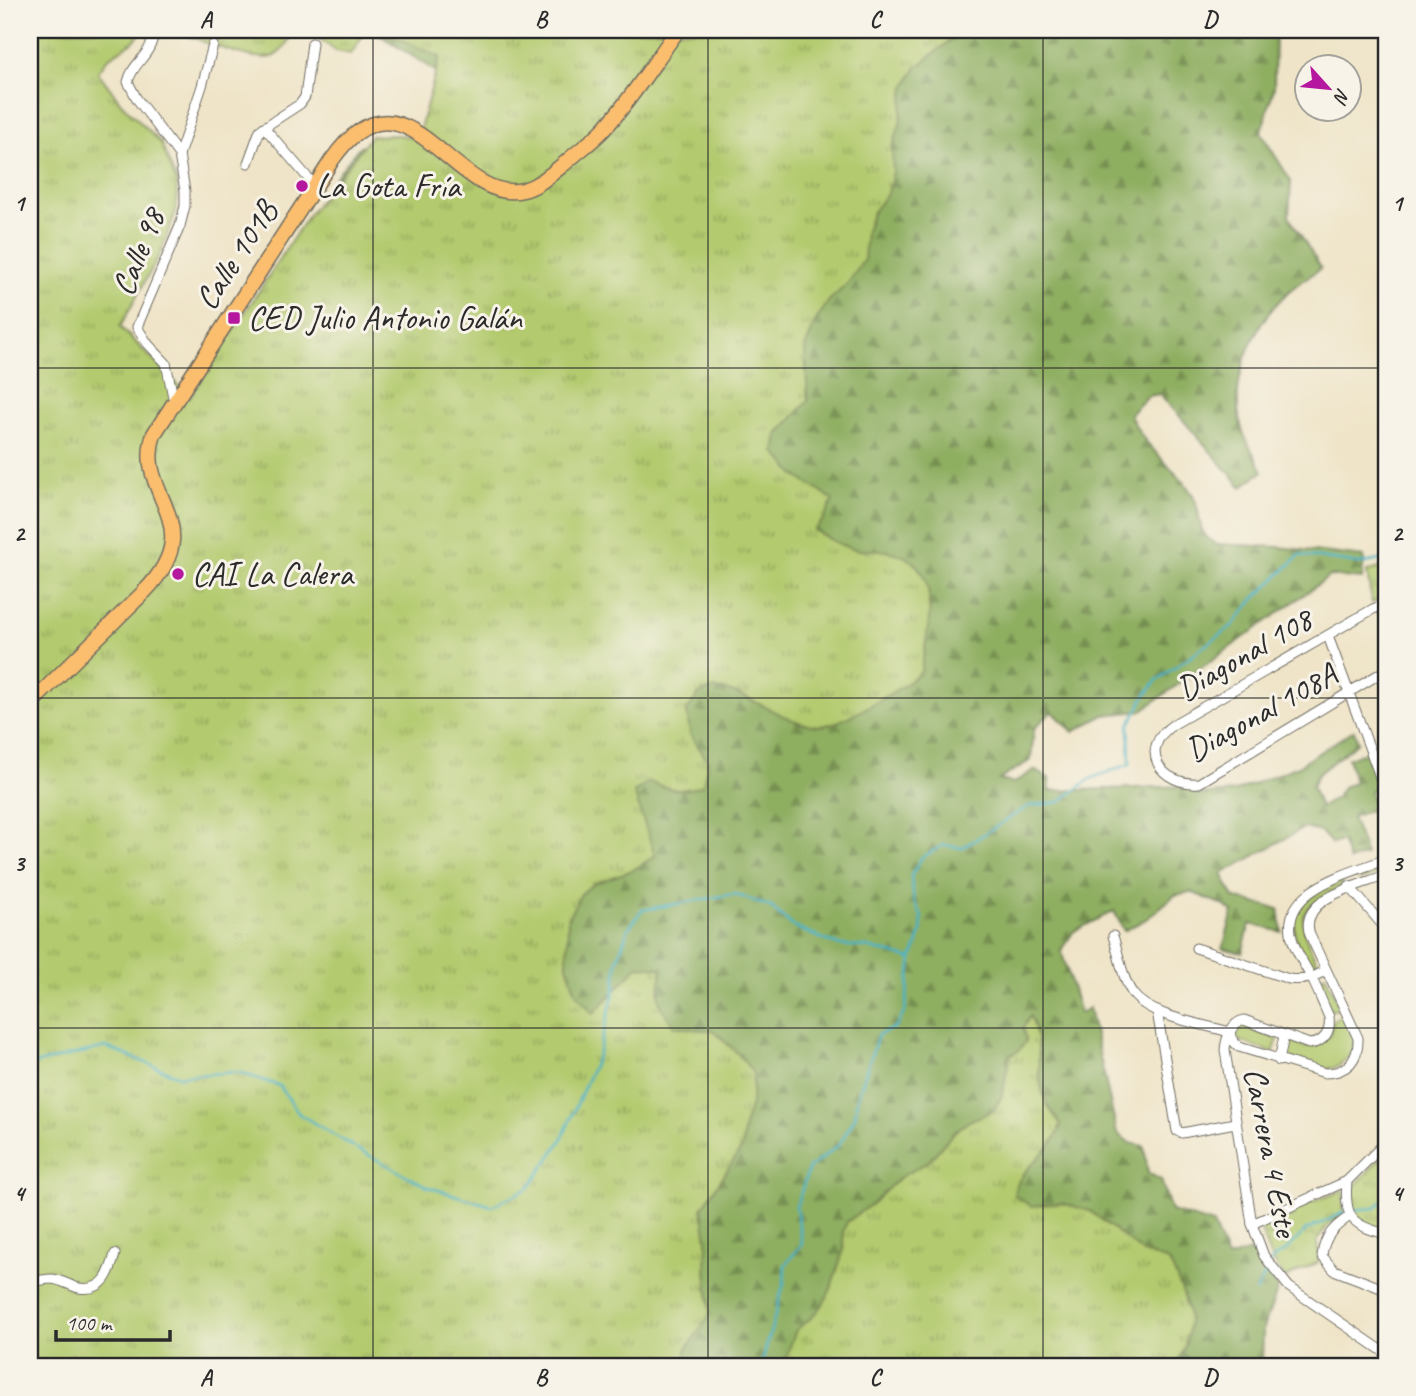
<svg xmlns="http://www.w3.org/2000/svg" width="1416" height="1396" font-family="Caveat,sans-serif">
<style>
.grass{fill:#b3ca6e;stroke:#6f7a4c;stroke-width:2}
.forest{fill:url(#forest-firs);stroke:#5c6c46;stroke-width:2}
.park{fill:url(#park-tufts);stroke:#6f7a4c;stroke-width:2}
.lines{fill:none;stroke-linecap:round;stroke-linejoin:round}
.stream{stroke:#46b2c4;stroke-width:2.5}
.street-casing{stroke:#706c62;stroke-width:11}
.primary-casing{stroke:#706c62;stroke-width:17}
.street{stroke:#fff;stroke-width:9}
.primary{stroke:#fbbe6e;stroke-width:14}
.grid{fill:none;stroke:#2b2b2b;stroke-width:2;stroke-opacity:0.55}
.poi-dot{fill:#b5179e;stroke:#f7f3e8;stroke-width:2.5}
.labels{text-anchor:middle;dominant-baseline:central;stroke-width:6;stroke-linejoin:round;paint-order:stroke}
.poi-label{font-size:33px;fill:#2b2b2b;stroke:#f7f3e8;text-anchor:start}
.street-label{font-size:33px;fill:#2b2b2b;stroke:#f7f3e8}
.neatline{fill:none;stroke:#2b2b2b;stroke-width:2.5}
.grid-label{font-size:23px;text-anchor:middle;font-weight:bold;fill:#2b2b2b}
</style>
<defs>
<pattern id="forest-firs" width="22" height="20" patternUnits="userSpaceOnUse" patternTransform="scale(1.75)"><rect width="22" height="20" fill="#8eae61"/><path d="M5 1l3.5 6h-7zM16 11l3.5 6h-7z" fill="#748e50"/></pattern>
<pattern id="park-tufts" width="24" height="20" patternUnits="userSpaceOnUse" patternTransform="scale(1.75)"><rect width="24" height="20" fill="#b3ca6e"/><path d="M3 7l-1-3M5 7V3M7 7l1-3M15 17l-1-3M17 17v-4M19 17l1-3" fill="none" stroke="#92a45b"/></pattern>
</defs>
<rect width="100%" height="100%" fill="#f7f3e8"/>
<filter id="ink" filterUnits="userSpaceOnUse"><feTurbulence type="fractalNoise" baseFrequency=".0143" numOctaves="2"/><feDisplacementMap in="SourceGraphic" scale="14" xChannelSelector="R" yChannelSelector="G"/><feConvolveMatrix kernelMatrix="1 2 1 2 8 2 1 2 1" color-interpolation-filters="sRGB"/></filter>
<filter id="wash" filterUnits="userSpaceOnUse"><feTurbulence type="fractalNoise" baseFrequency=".00686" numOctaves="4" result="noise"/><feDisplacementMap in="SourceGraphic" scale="28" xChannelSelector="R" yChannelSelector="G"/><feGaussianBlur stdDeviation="1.57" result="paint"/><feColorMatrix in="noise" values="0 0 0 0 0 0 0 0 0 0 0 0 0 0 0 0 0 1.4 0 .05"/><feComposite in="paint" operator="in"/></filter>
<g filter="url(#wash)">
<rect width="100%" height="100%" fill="#efe4c7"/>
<g class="grass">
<polygon points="1386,863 1386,870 1361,880 1353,877"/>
<path d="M 1341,882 L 1342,887 C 1296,907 1295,919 1317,962 L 1309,966 C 1304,956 1297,946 1295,935 C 1289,905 1317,891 1341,882 Z"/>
<polygon points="1325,975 1340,1007 1331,1011 1316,980"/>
<path d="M 1343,1014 C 1347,1022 1353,1032 1354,1040 C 1355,1056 1339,1069 1325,1069 L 1284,1057 L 1289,1041 L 1306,1047 L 1330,1036 L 1333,1020 Z"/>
<polygon points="1239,1027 1245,1027 1278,1039 1273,1053 1240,1041 1235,1036 1236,1031"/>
</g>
<path class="forest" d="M 372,30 L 1275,30 L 1274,88 L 1261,133 L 1291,181 L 1289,216 L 1321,268 C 1310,276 1296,284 1286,294 C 1250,328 1225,389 1245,437 C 1250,449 1257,460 1263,471 L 1242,487 L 1160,394 L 1148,396 L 1130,414 C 1142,446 1172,465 1191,492 C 1204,510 1192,531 1216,544 L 1279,547 L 1364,557 L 1362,579 L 1330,576 L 1141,711 L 1104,715 L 1073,732 L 1052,711 L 1034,729 L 1031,760 L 999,780 L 1014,783 L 1034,770 L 1049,778 L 1050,791 L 1188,786 L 1199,795 L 1234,792 L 1298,766 L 1354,730 L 1358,742 L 1319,773 L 1312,786 L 1320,808 L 1337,797 L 1344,786 L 1355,783 L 1348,758 L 1370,751 L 1379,783 L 1370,792 L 1376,808 L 1352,817 L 1366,855 L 1349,861 L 1342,841 L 1332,844 L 1321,832 L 1304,828 L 1222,874 L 1234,898 L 1279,909 L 1282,932 L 1250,924 L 1242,953 L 1223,948 L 1233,912 L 1223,905 L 1191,892 L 1175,895 L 1148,918 L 1124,931 L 1114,911 L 1074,931 L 1061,950 L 1080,1013 L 1089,1008 L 1117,1133 L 1130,1143 L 1144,1146 L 1148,1173 L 1161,1180 L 1171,1211 L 1213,1224 L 1227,1258 L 1251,1251 L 1278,1288 L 1263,1329 L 1262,1366 L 256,1366 L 313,218 L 334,179 L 359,147 L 386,135 L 404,138 L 425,135 L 452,82 Z"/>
<g class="park">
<path d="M 30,30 L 143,30 L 133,42 L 108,58 L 98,72 L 121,103 L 161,143 L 177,183 L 176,211 L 161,252 L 120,327 L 190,397 L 307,217 L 371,136 L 400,135 L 417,139 L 440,57 L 396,37 L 365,32 L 351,54 L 336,51 L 308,30 L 963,30 L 917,67 L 905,87 L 900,124 L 892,149 L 893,172 L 888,192 L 872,213 L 866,234 L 864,260 L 848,283 L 829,301 L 816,320 L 805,348 L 808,401 L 778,434 L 775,452 L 795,475 L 833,500 L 824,519 L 814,530 C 827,538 843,548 859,550 C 866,551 873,549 880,550 C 949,557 928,624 921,672 C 904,687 848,721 827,725 C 786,733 731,672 700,694 C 695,698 690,706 687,711 L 690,734 L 708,761 L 703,785 C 680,793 672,790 649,782 L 634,792 L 655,856 L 633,870 L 593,884 L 581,894 L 568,918 L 567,965 L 576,993 L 593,1014 L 638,966 L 663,968 C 657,998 655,1001 674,1026 L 699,1030 L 713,1030 L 739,1055 L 753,1073 L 752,1101 L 744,1126 L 742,1148 L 702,1208 L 707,1240 L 706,1269 L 710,1314 L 686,1350 L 687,1366 L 30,1366 Z"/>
<path d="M 173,30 L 293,30 C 288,41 285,50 274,56 C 255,65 194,37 173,30 Z"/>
<polygon points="1386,566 1386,598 1372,603 1367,572"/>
<path d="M 1030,1016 C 1044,1046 1034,1075 1046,1102 C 1049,1110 1057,1118 1061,1125 C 1052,1155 1019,1165 1014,1195 L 1031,1206 L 1062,1203 L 1090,1211 L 1144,1253 L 1169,1261 C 1188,1302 1199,1325 1176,1366 L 783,1366 L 796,1330 L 811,1318 L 822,1306 L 829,1293 L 844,1249 L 843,1232 L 847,1222 L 873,1203 L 899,1178 L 929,1161 L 953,1133 L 969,1121 L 993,1111 L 1002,1096 L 1010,1055 L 1018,1051 L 1026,1041 L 1023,1028 Z"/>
<polygon points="1386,1152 1386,1229 1369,1225 1355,1215 1351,1190"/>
<polygon points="1344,1190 1343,1217 1328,1225 1317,1240 1319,1262 1285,1278 1269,1254 1260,1227 1309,1203"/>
</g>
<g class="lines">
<g class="stream">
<polyline points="30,1068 38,1063 106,1047 179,1076 238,1072 280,1086 299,1114 359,1150 428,1187 492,1206 529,1188 561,1141 598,1055 615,988 617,961 628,929 642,910 734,894 771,907 794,927 838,945 867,947 912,959"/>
<polyline points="1351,1210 1375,1208 1386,1198"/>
<polyline points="1256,1292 1273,1259 1288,1249 1305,1231 1345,1212"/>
<polyline points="761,1366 784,1283 785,1265 802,1244 796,1207 809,1168 839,1145 855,1117 857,1099 878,1035 896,1027 905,1011 912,959 921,933 922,917 914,902 911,876 922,857 944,845 962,848 1029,806 1059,802 1092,778 1130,764 1129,726 1143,699 1156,681 1232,626 1255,598 1300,555 1359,564 1386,559"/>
</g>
</g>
</g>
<g filter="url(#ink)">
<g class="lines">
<defs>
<g id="street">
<path d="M 154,30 C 152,57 133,61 128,82 L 137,99 L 179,155 L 185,191 L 185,206 L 180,226 L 137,327 L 148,344 L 166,363 L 174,402"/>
<polyline points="264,127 315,186"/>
<polyline points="179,155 202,86 213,45"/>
<polyline points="248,163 260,130 300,104 305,97 312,43"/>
<path d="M 1386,604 L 1373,609 L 1174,724 C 1136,749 1161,786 1199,783 L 1386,670"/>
<polyline points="1381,605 1386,621"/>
<polyline points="1328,636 1386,793"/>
<polyline points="1349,886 1386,929"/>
<path d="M 1113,936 C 1119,954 1122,979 1133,994 C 1150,1017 1203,1024 1230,1032"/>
<path d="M 1196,948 L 1289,979 C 1305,981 1313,978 1326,970"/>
<polyline points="1157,1011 1177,1131 1182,1133 1235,1123"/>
<path d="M 1230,1032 L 1232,1040 L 1239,1047 L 1325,1073 C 1347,1073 1359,1060 1358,1038 L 1310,935 C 1297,897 1360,886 1386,875"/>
<polyline points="1279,1061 1284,1036"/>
<path d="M 1347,1181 C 1344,1218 1351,1225 1386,1234"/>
<path d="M 1350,1216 C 1334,1227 1324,1236 1322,1256 L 1334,1270 L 1386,1290"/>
<polyline points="1252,1224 1347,1181 1386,1142"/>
<path d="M 30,1283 C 37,1281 45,1279 52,1279 C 62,1280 70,1286 79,1288 C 104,1292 110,1273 115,1254"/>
<path d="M 1384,1352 L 1289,1287 L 1264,1256 L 1252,1224 L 1225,1050 C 1226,1038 1231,1023 1244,1020 L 1309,1044 C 1324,1043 1331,1032 1329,1017 C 1323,1004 1318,990 1311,977 C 1305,965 1295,951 1292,938 C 1279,888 1352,873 1386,859"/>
</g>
<path id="primary" d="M 30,704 L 144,592 C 212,522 133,496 154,434 L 332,160 C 406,54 454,207 523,190 C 539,186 551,174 564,164 C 577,152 592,142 604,129 C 632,99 654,62 678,30"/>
</defs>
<use href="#street" class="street-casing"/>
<use href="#primary" class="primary-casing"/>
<use href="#street" class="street"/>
<use href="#primary" class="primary"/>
</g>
</g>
<path class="grid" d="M 373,30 L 373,1366M 708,30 L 708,1366M 1043,30 L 1043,1366M 30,368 L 1386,368M 30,698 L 1386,698M 30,1028 L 1386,1028"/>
<g class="poi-dot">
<circle cx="302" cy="186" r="7"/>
<rect x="227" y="311" width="14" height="14" rx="3.5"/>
<circle cx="178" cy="574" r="7"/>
</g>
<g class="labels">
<g class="poi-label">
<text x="316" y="186">La Gota Fría</text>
<text x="248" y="318">CED Julio Antonio Galán</text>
<text x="192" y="574">CAI La Calera</text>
</g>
<g class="street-label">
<text transform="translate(138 252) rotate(-68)">Calle 98</text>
<text transform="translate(236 255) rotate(-57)">Calle 101B</text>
<text transform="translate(1244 654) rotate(-30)">Diagonal 108</text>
<text transform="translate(1261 712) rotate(-29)">Diagonal 108A</text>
<text transform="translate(1271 1152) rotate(79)">Carrera 4 Este</text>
</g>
</g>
<rect width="1416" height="1396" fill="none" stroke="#f7f3e8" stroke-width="77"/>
<g transform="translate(1328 88) rotate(117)"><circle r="33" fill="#f7f3e8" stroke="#a5a39c" stroke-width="2"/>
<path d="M0-5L12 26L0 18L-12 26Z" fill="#b5179e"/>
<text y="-10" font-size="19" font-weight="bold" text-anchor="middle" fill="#2b2b2b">N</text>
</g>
<path d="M56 1330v10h114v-10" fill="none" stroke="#2b2b2b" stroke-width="3.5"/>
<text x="66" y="1330" font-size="21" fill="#2b2b2b" stroke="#f7f3e8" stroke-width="5" paint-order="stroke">100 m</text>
<rect x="38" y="38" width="1340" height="1320" class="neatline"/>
<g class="grid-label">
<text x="206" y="27">A</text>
<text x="541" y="27">B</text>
<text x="875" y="27">C</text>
<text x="1210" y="27">D</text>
<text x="19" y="211">1</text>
<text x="1397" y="211">1</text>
<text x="19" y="541">2</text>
<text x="1397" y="541">2</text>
<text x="19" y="871">3</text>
<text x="1397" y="871">3</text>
<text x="19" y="1201">4</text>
<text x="1397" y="1201">4</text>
<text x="206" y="1385">A</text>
<text x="541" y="1385">B</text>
<text x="875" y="1385">C</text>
<text x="1210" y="1385">D</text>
</g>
</svg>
